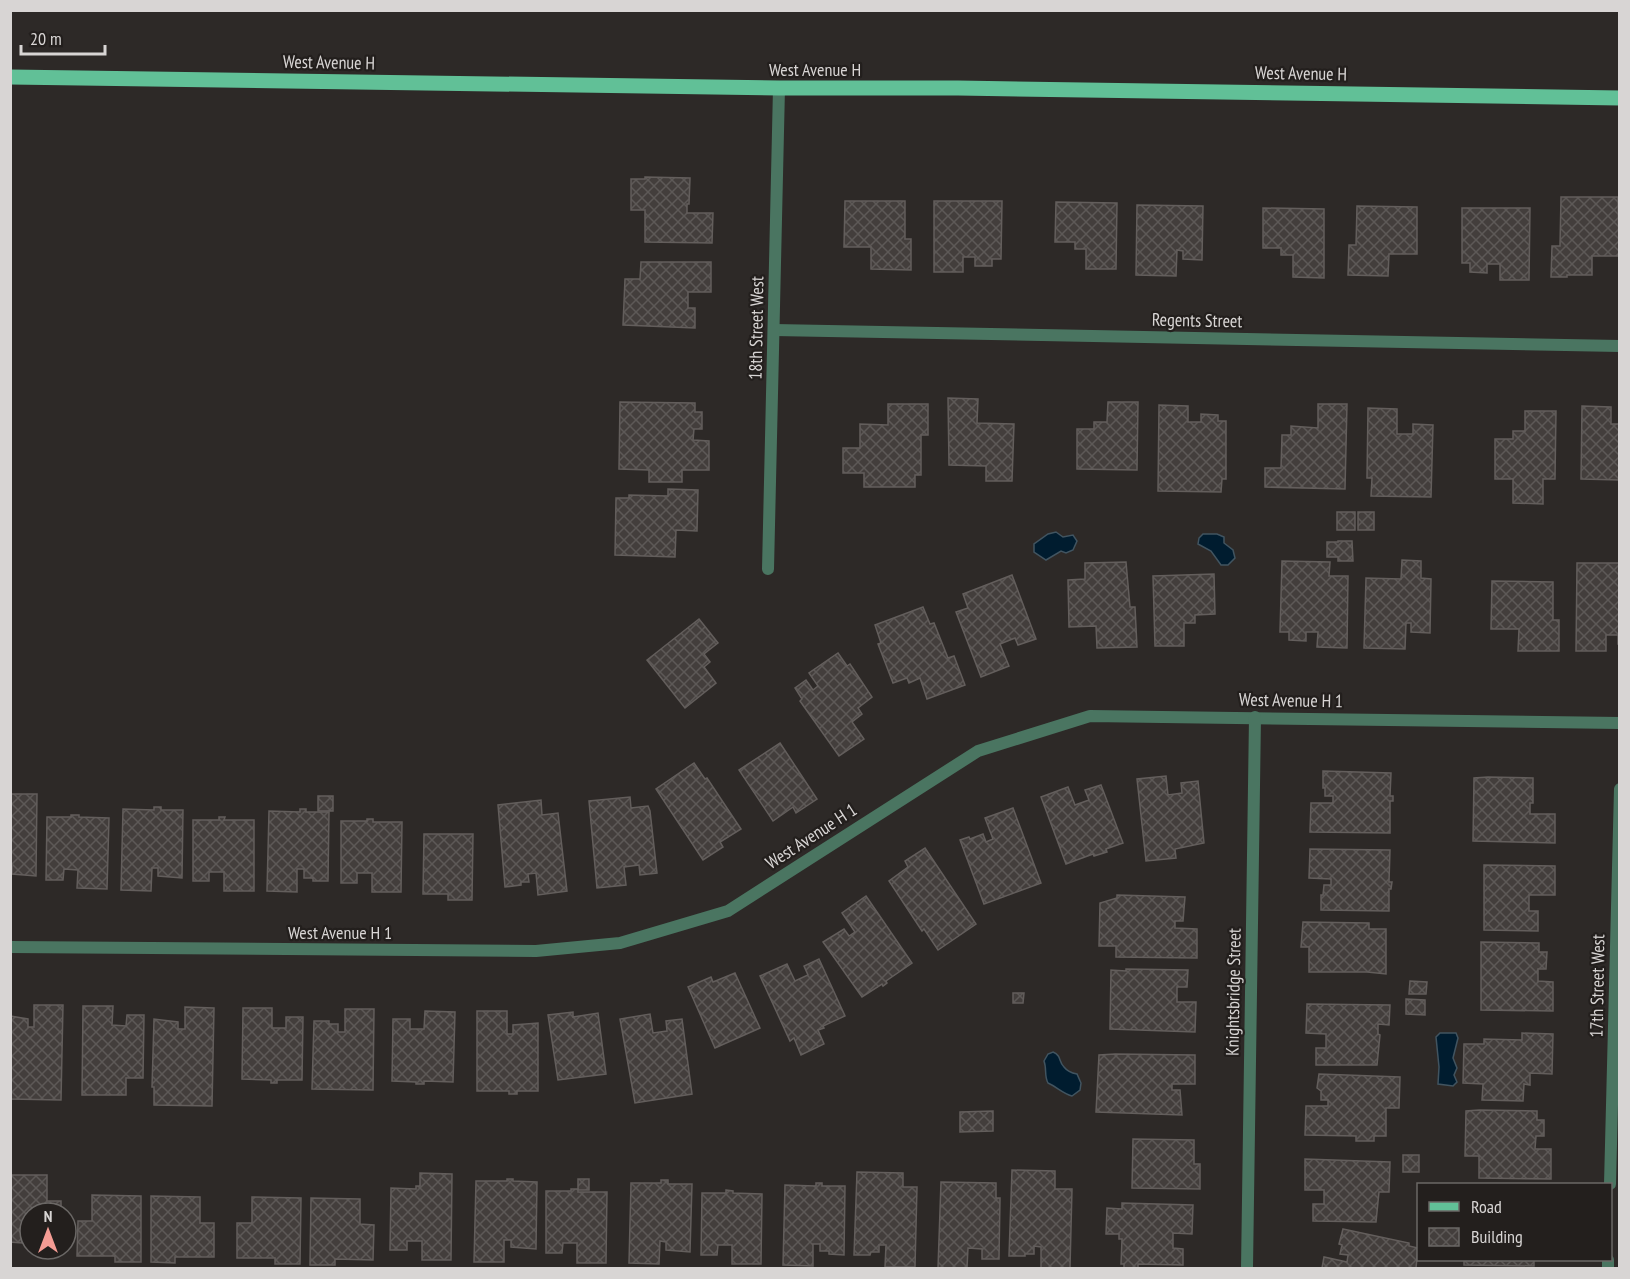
<svg xmlns="http://www.w3.org/2000/svg" width="1630" height="1279" font-family="'PT Sans Narrow',sans-serif">
<style>
.water{fill:#001c2f;stroke:#415460;stroke-width:1.5}
.building{fill:url(#building-cross-hatch);stroke:#635e5c;stroke-width:1.5}
.lines{fill:none;stroke-linecap:round;stroke-linejoin:round}
.minor{stroke:#4a7561;stroke-width:12}
.primary{stroke:#61c097;stroke-width:15}
.labels{text-anchor:middle;dominant-baseline:central;stroke-width:4.5;stroke-linejoin:round;paint-order:stroke}
.street-label{font-size:18px;fill:#d8d5d4;stroke:#231f1d}
</style>
<defs>
<pattern id="building-cross-hatch" width="8" height="8" patternUnits="userSpaceOnUse" patternTransform="scale(1.5)"><rect width="8" height="8" fill="#433e3c"/><path d="M0 0l8 8M0 8l8-8" fill="none" stroke="#5d5957"/></pattern>
</defs>
<rect width="100%" height="100%" fill="#2d2927"/>
<g class="water">
<polygon points="1056,532 1063,537 1073,535 1077,541 1073,550 1066,553 1061,551 1046,560 1034,552 1034,544 1048,534"/>
<polygon points="1203,534 1217,534 1224,537 1224,543 1233,550 1235,558 1228,565 1221,565 1211,551 1198,544 1199,538"/>
<polygon points="1440,1033 1456,1033 1458,1038 1453,1058 1457,1068 1454,1075 1457,1082 1453,1086 1438,1084 1439,1067 1436,1037"/>
<path d="M 1053,1052 C 1062,1056 1058,1061 1064,1067 C 1067,1071 1072,1073 1077,1074 L 1081,1083 L 1080,1090 L 1072,1096 C 1062,1093 1057,1087 1048,1083 C 1044,1076 1047,1069 1044,1061 L 1048,1054 Z"/>
</g>
<g class="building">
<polygon points="645,177 690,178 689,204 687,204 687,213 713,213 712,243 645,242 645,210 631,210 631,179 645,179"/>
<polygon points="1561,197 1618,197 1619,256 1592,256 1592,275 1567,275 1567,277 1551,277 1552,246 1560,246"/>
<polygon points="845,201 905,201 905,239 911,239 911,270 871,269 871,247 844,247"/>
<polygon points="934,201 1002,201 1001,259 992,259 992,266 975,266 975,257 963,257 963,272 934,272"/>
<polygon points="1056,202 1117,203 1116,269 1086,269 1086,249 1075,249 1075,242 1055,242"/>
<polygon points="1137,205 1203,206 1202,260 1183,259 1183,251 1177,250 1176,276 1136,275"/>
<polygon points="1357,206 1417,207 1417,254 1389,254 1388,276 1348,275 1349,245 1356,245"/>
<polygon points="1263,208 1324,209 1324,278 1293,277 1293,255 1281,255 1281,248 1263,248"/>
<polygon points="1462,208 1530,208 1529,280 1500,280 1500,264 1487,264 1487,273 1470,272 1470,263 1462,263"/>
<polygon points="641,262 711,262 711,292 688,292 688,308 695,308 695,328 623,325 625,279 640,279"/>
<polygon points="948,398 978,399 977,423 1014,424 1012,481 986,481 986,466 949,465"/>
<polygon points="620,402 695,403 695,412 702,412 702,429 694,429 693,440 709,441 709,470 682,470 682,482 649,482 649,470 619,469"/>
<polygon points="1108,402 1138,402 1137,470 1077,469 1077,429 1094,429 1094,422 1107,422"/>
<polygon points="888,404 928,404 928,435 921,435 921,475 915,475 915,487 864,487 864,473 843,473 843,448 860,448 860,424 888,425"/>
<polygon points="1318,404 1347,404 1345,489 1265,487 1265,468 1281,468 1282,435 1291,435 1291,426 1318,428"/>
<polygon points="1159,405 1188,406 1188,422 1201,422 1201,414 1218,415 1218,421 1226,421 1226,479 1222,479 1221,492 1158,491"/>
<polygon points="1582,406 1611,407 1611,424 1620,424 1620,480 1581,479"/>
<polygon points="1368,408 1397,409 1397,434 1413,434 1413,424 1433,425 1431,497 1371,496 1372,478 1367,478"/>
<polygon points="1525,411 1556,411 1555,479 1543,479 1543,504 1513,503 1513,479 1495,479 1495,439 1513,439 1513,431 1525,431"/>
<polygon points="668,489 698,490 697,531 676,530 675,557 615,555 616,498 629,498 629,495 668,496"/>
<rect x="1337" y="512" width="18" height="18"/>
<rect x="1358" y="512" width="16" height="18"/>
<polygon points="1338,541 1352,541 1353,561 1338,561 1338,557 1327,557 1327,542 1338,542"/>
<polygon points="1402,560 1421,561 1421,578 1431,579 1430,633 1411,632 1411,623 1406,623 1405,649 1364,648 1366,578 1401,579"/>
<polygon points="1282,561 1330,562 1329,576 1348,576 1347,648 1317,647 1318,632 1306,632 1306,641 1289,640 1289,632 1280,632"/>
<polygon points="1126,562 1130,607 1135,607 1137,647 1097,648 1096,626 1069,627 1068,580 1085,579 1085,563"/>
<polygon points="1577,563 1620,563 1620,644 1618,644 1618,635 1606,635 1606,651 1576,651"/>
<polygon points="1214,574 1215,614 1195,615 1195,623 1184,623 1184,646 1155,646 1153,576"/>
<polygon points="1012,575 1036,639 1018,645 1015,638 1000,644 1009,666 981,677 956,612 968,608 963,594"/>
<polygon points="1492,581 1553,582 1553,620 1559,620 1559,651 1518,651 1519,629 1491,629"/>
<polygon points="923,607 930,624 934,623 948,658 954,656 965,685 927,699 920,678 909,683 907,678 893,683 878,644 881,643 875,625"/>
<polygon points="699,619 718,643 704,654 710,662 704,667 716,683 685,708 647,660"/>
<polygon points="838,653 847,666 850,664 872,697 858,708 862,714 852,722 864,739 839,756 800,701 802,699 795,688 806,680 813,690 818,686 809,673"/>
<polygon points="780,743 817,799 796,813 793,807 773,821 739,770"/>
<polygon points="694,763 705,779 707,778 741,829 720,842 723,847 703,860 656,789"/>
<polygon points="1323,771 1391,773 1390,796 1393,796 1393,801 1390,801 1390,833 1310,832 1311,803 1333,803 1333,796 1325,796 1325,788 1323,788"/>
<polygon points="1166,776 1168,795 1182,793 1181,783 1198,781 1204,843 1175,849 1176,858 1146,861 1137,779"/>
<polygon points="1488,777 1533,778 1533,803 1530,803 1530,814 1555,814 1555,843 1473,841 1474,778"/>
<polygon points="1101,785 1123,843 1106,849 1107,852 1094,856 1093,854 1066,864 1041,797 1068,787 1075,805 1089,800 1085,790"/>
<polygon points="10,794 37,794 36,876 12,874 12,866 10,866"/>
<rect x="318" y="796" width="15" height="15"/>
<polygon points="630,797 631,808 648,806 650,811 657,873 640,875 639,865 624,867 626,885 597,888 589,801"/>
<polygon points="541,800 542,815 558,813 567,891 538,895 536,873 528,874 529,882 521,882 521,885 505,887 498,805"/>
<polygon points="154,807 161,807 161,810 183,810 182,878 158,876 158,868 152,868 151,891 121,890 123,809 154,810"/>
<polygon points="1013,808 1041,883 984,904 960,840 969,837 970,839 983,834 986,842 993,839 985,818"/>
<polygon points="300,809 306,809 306,812 329,812 328,881 313,881 313,878 304,878 304,869 297,869 297,892 267,891 269,811 300,812"/>
<polygon points="71,815 79,815 79,817 109,818 107,889 77,888 78,870 64,869 63,880 46,880 47,817 71,817"/>
<polygon points="219,817 225,817 224,820 254,820 254,891 224,891 224,872 209,872 209,881 193,881 193,820 219,820"/>
<polygon points="367,819 373,819 373,822 402,822 401,892 372,892 372,873 357,873 357,883 341,883 341,821 367,821"/>
<polygon points="424,834 473,834 472,900 448,900 448,894 423,894"/>
<polygon points="925,848 976,924 938,950 924,929 922,931 889,881 908,867 905,861"/>
<polygon points="1310,849 1390,850 1389,882 1392,882 1391,889 1389,889 1389,911 1321,910 1321,895 1323,895 1324,885 1331,885 1331,879 1309,878"/>
<polygon points="1484,865 1555,866 1555,895 1529,895 1529,911 1538,911 1538,931 1484,930"/>
<polygon points="1117,895 1185,897 1183,921 1175,921 1175,928 1197,929 1197,958 1116,957 1116,946 1099,946 1100,903 1117,898"/>
<polygon points="866,896 912,963 886,981 887,983 883,986 882,984 862,997 823,942 844,929 849,936 855,932 842,913"/>
<polygon points="1303,922 1369,923 1369,929 1386,929 1386,974 1367,972 1309,972 1309,947 1301,947"/>
<polygon points="1481,942 1539,943 1539,952 1547,952 1546,969 1538,969 1538,981 1553,982 1553,1011 1481,1010"/>
<polygon points="819,959 845,1016 823,1026 824,1028 818,1030 824,1044 801,1055 794,1038 790,1041 760,976 787,964 795,981 808,975 804,966"/>
<polygon points="1126,969 1188,970 1187,987 1177,987 1177,1002 1196,1002 1195,1032 1110,1029 1111,970 1126,971"/>
<polygon points="735,973 760,1028 715,1048 688,987 711,977 713,982"/>
<polygon points="1410,981 1427,982 1426,994 1409,994"/>
<polygon points="1013,993 1024,993 1023,1003 1013,1003"/>
<polygon points="1406,999 1425,1000 1425,1015 1406,1014"/>
<polygon points="1307,1004 1390,1005 1389,1025 1378,1024 1378,1034 1380,1035 1377,1065 1316,1065 1316,1048 1326,1048 1326,1034 1306,1033"/>
<polygon points="34,1005 63,1005 61,1100 10,1099 10,1016 28,1019 28,1027 34,1027"/>
<polygon points="83,1006 113,1006 112,1025 126,1026 127,1015 144,1015 143,1078 126,1078 126,1095 82,1095"/>
<polygon points="185,1007 214,1008 212,1106 154,1105 154,1087 152,1087 154,1019 178,1022 178,1029 185,1029"/>
<polygon points="243,1008 272,1008 272,1028 286,1028 286,1017 303,1017 302,1080 277,1080 277,1083 271,1083 271,1080 242,1079"/>
<polygon points="345,1009 374,1009 373,1090 312,1089 314,1021 329,1021 329,1024 338,1024 338,1032 345,1032"/>
<polygon points="425,1011 455,1012 453,1082 424,1081 424,1084 416,1084 416,1082 392,1081 393,1019 410,1019 410,1029 424,1029"/>
<polygon points="477,1011 507,1011 507,1034 513,1034 513,1025 538,1023 538,1091 517,1091 517,1094 509,1094 509,1091 477,1091"/>
<polygon points="573,1012 573,1017 598,1013 606,1074 558,1080 548,1015"/>
<polygon points="650,1014 653,1033 667,1031 666,1021 682,1019 692,1094 635,1103 620,1019"/>
<polygon points="1522,1033 1553,1034 1552,1074 1530,1073 1530,1085 1524,1084 1523,1101 1482,1100 1483,1084 1463,1083 1464,1044 1484,1044 1484,1039 1522,1040"/>
<polygon points="1115,1054 1195,1055 1195,1084 1172,1084 1172,1090 1180,1090 1182,1115 1096,1112 1099,1055"/>
<polygon points="1319,1074 1400,1077 1399,1108 1386,1108 1386,1136 1374,1136 1374,1141 1356,1141 1356,1136 1305,1135 1306,1106 1328,1106 1328,1100 1321,1100 1321,1091 1317,1088"/>
<polygon points="1479,1110 1537,1111 1537,1120 1544,1120 1544,1136 1536,1136 1535,1149 1551,1149 1551,1179 1479,1178 1479,1156 1465,1156 1466,1111"/>
<polygon points="993,1111 993,1131 960,1132 960,1112"/>
<polygon points="1133,1139 1194,1140 1194,1164 1200,1164 1200,1189 1132,1188"/>
<rect x="1403" y="1155" width="16" height="17"/>
<polygon points="1305,1159 1390,1162 1389,1192 1379,1192 1376,1222 1313,1221 1313,1204 1324,1204 1324,1190 1305,1190"/>
<polygon points="1012,1170 1055,1171 1055,1189 1072,1189 1070,1268 1041,1268 1041,1247 1034,1246 1034,1254 1025,1254 1025,1256 1009,1256"/>
<polygon points="857,1172 903,1173 903,1187 917,1187 915,1267 885,1267 886,1245 879,1245 879,1252 871,1252 870,1255 854,1255"/>
<polygon points="420,1173 452,1174 451,1260 422,1260 422,1241 407,1241 407,1250 390,1250 391,1188 416,1189 416,1186 420,1186"/>
<polygon points="10,1175 47,1175 47,1201 61,1201 61,1213 30,1213 30,1236 22,1236 22,1243 10,1242"/>
<polygon points="507,1179 513,1179 513,1181 537,1182 536,1249 511,1247 511,1240 504,1240 504,1262 474,1262 476,1181 507,1181"/>
<rect x="578" y="1179" width="11" height="11"/>
<polygon points="661,1180 668,1180 668,1184 692,1184 690,1252 666,1250 666,1242 660,1241 659,1264 629,1263 631,1183 661,1183"/>
<polygon points="941,1182 996,1183 996,1198 1000,1198 999,1259 982,1259 982,1249 968,1248 967,1268 938,1268"/>
<polygon points="816,1183 822,1183 822,1186 845,1186 844,1255 829,1254 829,1251 820,1251 820,1244 813,1244 813,1266 783,1265 785,1185 816,1186"/>
<polygon points="571,1189 578,1189 578,1192 607,1192 606,1263 577,1263 577,1243 563,1243 562,1253 546,1253 546,1191 571,1191"/>
<polygon points="726,1190 733,1191 733,1193 762,1194 761,1264 732,1264 732,1245 718,1245 717,1255 701,1255 702,1193 726,1193"/>
<polygon points="92,1195 141,1196 141,1262 115,1262 115,1256 77,1256 78,1221 92,1221"/>
<polygon points="151,1196 200,1197 200,1223 214,1223 214,1257 175,1257 175,1263 151,1262"/>
<polygon points="252,1197 301,1198 300,1264 275,1264 275,1258 237,1258 237,1223 252,1223"/>
<polygon points="311,1198 360,1199 360,1224 374,1225 373,1260 335,1259 335,1265 310,1265"/>
<polygon points="1122,1203 1193,1205 1192,1234 1173,1233 1173,1248 1183,1249 1183,1265 1138,1264 1138,1268 1124,1268 1124,1264 1121,1264 1122,1239 1119,1239 1119,1234 1106,1234 1107,1208 1122,1209"/>
<polygon points="1343,1229 1409,1243 1409,1246 1418,1248 1416,1268 1322,1268 1324,1257 1347,1262 1348,1255 1340,1254 1342,1245 1339,1244"/>
<polygon points="1464,1260 1534,1260 1534,1266 1464,1265"/>
</g>
<g class="lines">
<g class="minor">
<polyline points="774,330 1620,346"/>
<polyline points="768,569 779,88"/>
<polyline points="10,947 536,951 620,943 728,911 978,751 1090,716 1620,723"/>
<polyline points="1610,1184 1620,789"/>
<polyline points="1247,1268 1255,717"/>
<polyline points="1608,1268 1608,1260"/>
</g>
<polyline class="primary" points="10,77 779,88 958,88 1620,98"/>
</g>
<g class="labels">
<g class="street-label">
<text transform="translate(329 62) rotate(1)">West Avenue H</text>
<text x="815" y="69">West Avenue H</text>
<text transform="translate(1301 73) rotate(1)">West Avenue H</text>
<text transform="translate(1197 320) rotate(1)">Regents Street</text>
<text transform="translate(756 328) rotate(-89)">18th Street West</text>
<text transform="translate(1291 700) rotate(1)">West Avenue H 1</text>
<text transform="translate(811 836) rotate(-33)">West Avenue H 1</text>
<text x="340" y="932">West Avenue H 1</text>
<text transform="translate(1597 986) rotate(-89)">17th Street West</text>
<text transform="translate(1233 992) rotate(-89)">Knightsbridge Street</text>
</g>
</g>
<rect width="1630" height="1279" fill="none" stroke="#d8d5d4" stroke-width="24"/>
<rect x="1417" y="1183" width="195" height="78" fill="#231f1d" stroke="#6b6866" stroke-width="1.5"/>
<rect x="1429" y="1202" width="30" height="9" fill="#61c097" stroke="#6b6866" stroke-width="1.5"/>
<text x="1471" y="1213" font-size="18" fill="#d8d5d4">Road</text>
<rect x="1429" y="1228" width="30" height="18" fill="url(#building-cross-hatch)" stroke="#6b6866" stroke-width="1.5"/>
<text x="1471" y="1243" font-size="18" fill="#d8d5d4">Building</text>
<g transform="translate(48 1231)"><circle r="28" fill="#231f1d" stroke="#6b6866" stroke-width="1.5"/>
<path d="M0-4.5L10 22L0 15L-10 22Z" fill="#f59c94"/>
<text y="-9" font-size="16" font-weight="bold" text-anchor="middle" fill="#d8d5d4">N</text>
</g>
<path d="M21 45v9h84v-9" fill="none" stroke="#d8d5d4" stroke-width="3"/>
<text x="30" y="45" font-size="18" fill="#d8d5d4" stroke="#231f1d" stroke-width="4.5" paint-order="stroke">20 m</text>
</svg>
